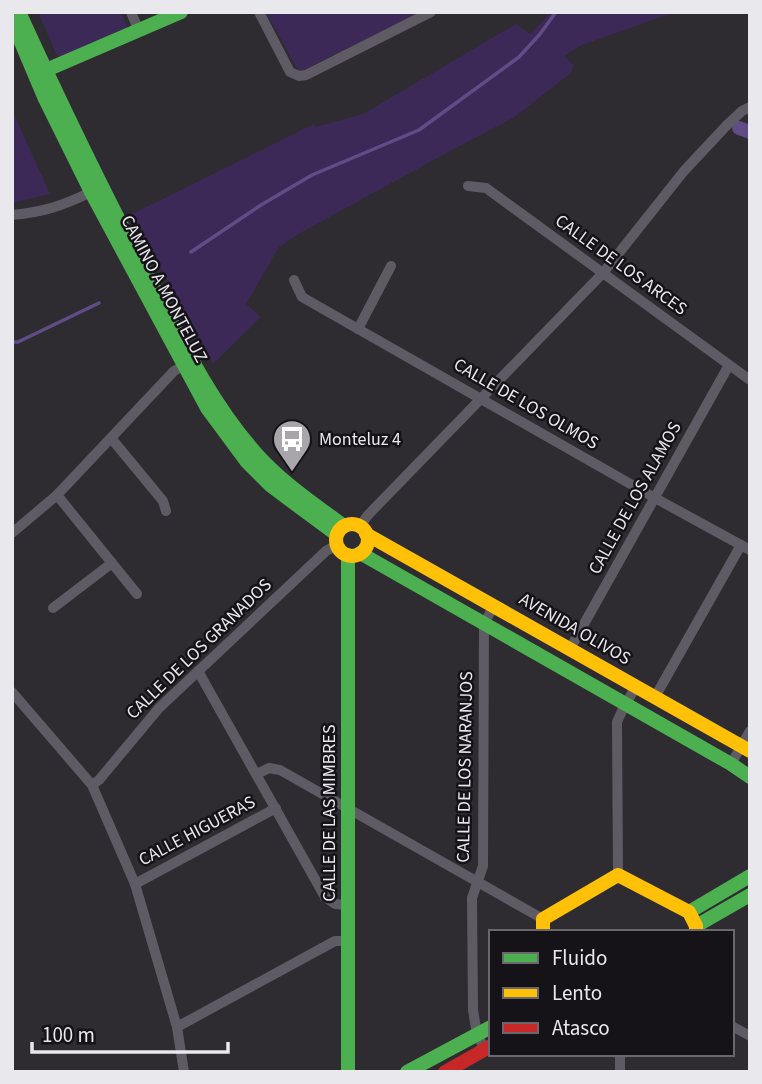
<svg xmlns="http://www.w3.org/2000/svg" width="762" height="1084" font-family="'Source Sans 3',sans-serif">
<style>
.green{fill:#3c2958}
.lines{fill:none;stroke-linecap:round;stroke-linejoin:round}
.stream{stroke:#624c87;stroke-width:3.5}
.canal{stroke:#624c87;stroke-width:14}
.street{stroke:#5e5b65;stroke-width:10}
.fast{stroke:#4caf50;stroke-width:14}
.slow{stroke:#ffc107;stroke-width:14}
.jam{stroke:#c62828;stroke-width:14}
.labels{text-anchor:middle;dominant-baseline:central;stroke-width:5;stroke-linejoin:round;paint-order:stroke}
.street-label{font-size:18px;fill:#e9e8ed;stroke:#151317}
.poi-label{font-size:18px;fill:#e9e8ed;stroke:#151317;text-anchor:start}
</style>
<rect width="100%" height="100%" fill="#2e2c30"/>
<g class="green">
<polygon points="38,12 121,12 128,29 59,60"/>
<polygon points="266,12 421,12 299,72"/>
<polygon points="551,12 675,12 582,45 564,56 574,65 571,73 513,118 452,150 302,232 279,247 246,304 261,317 213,364 132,214 314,124 316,127 363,114 516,24 530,34"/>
<polygon points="12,110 50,194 12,203"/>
</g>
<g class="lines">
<g class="stream">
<polyline points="191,252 261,205 312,175 419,130 519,57 540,34 556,12"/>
<polyline points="12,342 18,342 99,303"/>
</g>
<polyline class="canal" points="739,128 750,132"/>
<g class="street">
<polyline points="131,12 138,29"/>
<polyline points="259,12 290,72 299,76 306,75 431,12"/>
<polyline points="468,186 486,188 750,380"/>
<path d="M 12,215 C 44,212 62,206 91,192"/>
<polyline points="294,280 302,297 655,498 750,550"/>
<polyline points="358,329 391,266"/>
<polyline points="111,438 163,501 166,511"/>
<polyline points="57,495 137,594"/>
<polyline points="360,526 368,515 603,273 684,171 727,125 742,111 750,107"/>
<polyline points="12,533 57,495 174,371 190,362"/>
<polyline points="53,608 112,563"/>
<polyline points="570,649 729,365"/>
<polyline points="198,671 325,897 335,904 348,905"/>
<polyline points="12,692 92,785 135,884 177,1027 184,1072"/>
<polyline points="655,697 741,545"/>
<polyline points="731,764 750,731"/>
<polyline points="257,774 269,768 280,770 543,919"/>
<polyline points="92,785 99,780 159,708 326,551 337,545"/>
<polyline points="618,875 617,722 622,711 636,686"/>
<polyline points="135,884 276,808"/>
<polyline points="732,1026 750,1036"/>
<polyline points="177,1027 335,941 349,941"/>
<polyline points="485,1049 477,1035 473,1010 472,898 483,866 484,624 494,605"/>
<polyline points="620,1054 620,1072"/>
</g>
<g class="fast">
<path d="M 19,12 C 61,104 105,195 152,284 C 182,342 211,402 254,451 C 280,481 313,503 344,526"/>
<polyline points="12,21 45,99 91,192 207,408 247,462 271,486 337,535"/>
<polyline points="37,74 181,12"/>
<polyline points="360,553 731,764 750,777"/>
<polyline points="348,555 348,1072"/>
<polyline points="689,912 750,876"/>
<polyline points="696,926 750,895"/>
<polyline points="407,1072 491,1027"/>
</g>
<g class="slow">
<circle cx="352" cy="540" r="16"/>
<polyline points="366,534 750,751"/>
<polyline points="543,932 543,919 618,875 689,912 696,926 696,932"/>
</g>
<polyline class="jam" points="445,1072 491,1046"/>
</g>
<defs>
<symbol id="bus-pin" viewBox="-11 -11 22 30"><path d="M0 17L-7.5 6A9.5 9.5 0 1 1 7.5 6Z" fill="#a8a6ab" stroke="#151317"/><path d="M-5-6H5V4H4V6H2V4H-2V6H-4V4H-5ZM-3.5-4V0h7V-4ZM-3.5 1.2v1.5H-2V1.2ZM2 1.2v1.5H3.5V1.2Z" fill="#fff"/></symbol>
</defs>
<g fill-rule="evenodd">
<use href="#bus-pin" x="270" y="417" width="44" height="60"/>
</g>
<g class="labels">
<g class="street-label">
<text transform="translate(621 265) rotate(36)">CALLE DE LOS ARCES</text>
<text transform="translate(164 289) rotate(62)">CAMINO A MONTELUZ</text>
<text transform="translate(526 404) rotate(30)">CALLE DE LOS OLMOS</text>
<text transform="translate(635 498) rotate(-61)">CALLE DE LOS ALAMOS</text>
<text transform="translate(575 629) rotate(30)">AVENIDA OLIVOS</text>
<text transform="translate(199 649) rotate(-44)">CALLE DE LOS GRANADOS</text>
<text transform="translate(465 767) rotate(-89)">CALLE DE LOS NARANJOS</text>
<text transform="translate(329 813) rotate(-90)">CALLE DE LAS MIMBRES</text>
<text transform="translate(197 831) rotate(-28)">CALLE HIGUERAS</text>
</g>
<g class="poi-label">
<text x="319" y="439">Monteluz 4</text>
</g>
</g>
<rect width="762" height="1084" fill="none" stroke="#e9e8ed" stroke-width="28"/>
<rect x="489" y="930" width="245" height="126" fill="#151317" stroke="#6a686d" stroke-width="2"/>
<rect x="503" y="953" width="35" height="10" fill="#4caf50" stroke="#6a686d" stroke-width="2"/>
<text x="552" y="965" font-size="21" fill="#e9e8ed">Fluido</text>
<rect x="503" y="988" width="35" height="10" fill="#ffc107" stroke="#6a686d" stroke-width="2"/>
<text x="552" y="1000" font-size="21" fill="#e9e8ed">Lento</text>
<rect x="503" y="1023" width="35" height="10" fill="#c62828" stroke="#6a686d" stroke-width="2"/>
<text x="552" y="1035" font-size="21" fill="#e9e8ed">Atasco</text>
<path d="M32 1042v10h196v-10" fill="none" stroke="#e9e8ed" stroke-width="3.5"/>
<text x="42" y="1042" font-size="21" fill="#e9e8ed" stroke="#151317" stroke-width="5" paint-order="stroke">100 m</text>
</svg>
